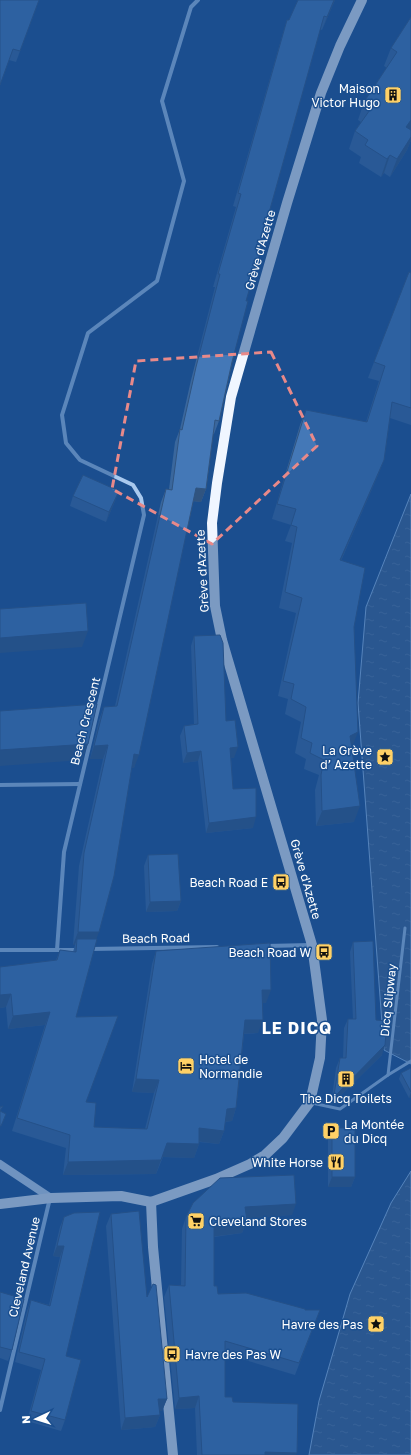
<svg xmlns="http://www.w3.org/2000/svg" width="411" height="1455" font-family="'Golos Text',sans-serif">
<style>
.water{fill:url(#water-ripples);stroke:#9cc4f0}
.lines{fill:none;stroke-linecap:round;stroke-linejoin:round}
.service{stroke:#a9c9ee;stroke-width:3}
.minor{stroke:#a9c9ee;stroke-width:4}
.secondary{stroke:#d6e6fa;stroke-width:8}
.primary{stroke:#f0f6ff;stroke-width:10}
.wall{fill:#3a679d}
.shaded-wall{fill:#305480}
.building{fill:#4478b7;stroke:#305480}
.marked{fill:none;stroke:#e88989;stroke-width:3;stroke-dasharray:8 5;stroke-linejoin:round}
.labels{text-anchor:middle;dominant-baseline:central;stroke-width:3;stroke-linejoin:round;paint-order:stroke}
.poi-label{font-size:12px;fill:#fff;stroke:#1b4f8f;text-anchor:end}
.street-label{font-size:12px;fill:#fff;stroke:#1b4f8f}
.district-label{font-size:16px;font-weight:bold;letter-spacing:1px;fill:#fff;stroke:#1b4f8f}
</style>
<defs>
<pattern id="water-ripples" width="26" height="14" patternUnits="userSpaceOnUse"><rect width="26" height="14" fill="#3c6290"/><path d="M2 4q2-2 4 0t4 0M15 11q2-2 4 0t4 0" fill="none" stroke="#597aa1"/></pattern>
</defs>
<rect width="100%" height="100%" fill="#1b4f8f"/>
<g class="water">
<polygon points="411,494 411,1064 384,1050 358,703 366,607"/>
<polygon points="411,1171 411,1455 309,1455 319,1401 350,1294 391,1203"/>
</g>
<g class="lines">
<g class="service">
<polyline points="388,1075 405,928"/>
<polyline points="312,1103 340,1109 388,1075 411,1061"/>
</g>
<g class="minor">
<polyline points="0,785 80,784"/>
<polyline points="266,946 311,945"/>
<polyline points="90,949 217,947"/>
<polyline points="0,950 77,950"/>
<polyline points="57,950 64,852 144,515 141,498 133,485 80,460 66,443 62,415 88,333 157,281 184,181 162,101 191,7 198,0"/>
<polyline points="0,1410 50,1198"/>
</g>
<polyline class="secondary" points="0,1164 51,1198"/>
<g class="primary">
<polyline points="151,1202 153,1247 173,1455"/>
<polyline points="0,1204 51,1198 121,1196 151,1202 216,1179 250,1164 265,1155 283,1138 310,1102 320,1058 322,1020 312,945 222,640 215,606 212,523 217,483 231,397 287,203 321,93 340,46 362,0"/>
</g>
</g>
<g class="wall">
<polygon points="0,0 39,0 16,62 9,60"/>
<polygon points="335,0 322,30 320,29 265,227 246,301 219,421 214,434 213,434 206,489 201,502 193,501 134,768 131,767 96,939 76,1017 86,1102 94,1127 145,1129 154,1093 132,1092 152,964 156,951 266,1003 262,1003 258,1033 244,1034 236,1108 232,1121 225,1122 224,1131 219,1144 199,1142 199,1144 194,1158 163,1157 156,1174 63,1175 66,1148 12,1131 45,1025 8,1029 6,1007 0,1008 0,967 56,960 60,950 73,952 75,945 73,945 79,866 103,759 90,759 99,720 104,707 115,706 161,502 166,489 169,489 175,442 180,429 191,380 215,287 213,287 236,207 233,206 283,33 287,20 289,20"/>
<polygon points="411,17 411,128 410,129 411,130 411,140 407,150 390,177 384,173 381,177 359,163 361,157 349,149 355,131 361,122 358,120 364,102 387,68 384,66 391,48"/>
<polygon points="411,273 411,425 390,418 384,460 378,475 341,561 354,627 352,747 354,822 316,826 315,790 319,775 304,769 306,759 295,753 301,722 285,714 288,699 278,696 296,613 279,608 292,543 285,541 291,525 272,519 300,425 306,410 366,422 379,381 368,378 374,362"/>
<polygon points="119,491 115,501 106,522 70,506 73,496"/>
<polygon points="194,636 226,721 234,758 231,758 233,789 253,828 206,833 198,761 183,763 180,736 184,726 194,724 191,646"/>
<polygon points="148,855 181,901 177,911 146,912 144,866"/>
<polygon points="353,942 376,1020 382,1055 332,1104 331,1104 336,1068 340,1058 343,1058 344,1028 348,1019 353,1019 350,952"/>
<polygon points="411,1068 411,1097 409,1098 399,1079 401,1073"/>
<polygon points="332,1128 355,1177 351,1187 328,1187 328,1138"/>
<polygon points="111,1214 147,1297 167,1399 162,1411 159,1411 160,1415 155,1427 121,1430 106,1226"/>
<polygon points="292,1215 246,1218 247,1221 242,1233 214,1237 214,1286 218,1294 305,1310 320,1310 295,1375 225,1354 225,1397 233,1402 296,1455 197,1455 195,1408 175,1409 164,1297 169,1285 181,1285 182,1229 186,1217"/>
<polygon points="64,1217 66,1356 65,1420 61,1431 27,1421 41,1370 15,1362 27,1311 31,1300 49,1305 60,1257 53,1256 60,1227"/>
<polygon points="0,1292 12,1350 8,1361 0,1358"/>
</g>
<g class="shaded-wall">
<polygon points="334,0 335,0 322,30 327,17"/>
<polygon points="411,120 411,128 400,145 406,127"/>
<polygon points="411,137 411,140 407,150 390,177 397,159"/>
<polygon points="390,155 384,173 381,177 387,159"/>
<polygon points="384,460 378,475 334,576 340,560"/>
<polygon points="196,488 206,489 201,502 191,501"/>
<polygon points="119,491 115,501 106,522 109,512"/>
<polygon points="88,631 82,647 0,653 0,638"/>
<polygon points="358,732 352,747 350,736"/>
<polygon points="88,744 82,760 0,766 0,750"/>
<polygon points="108,745 103,759 90,759 94,746"/>
<polygon points="238,747 234,758 227,758 230,748"/>
<polygon points="201,751 198,761 183,763 187,753"/>
<polygon points="134,754 139,755 134,768 129,767"/>
<polygon points="360,806 354,822 316,826 322,811"/>
<polygon points="256,817 253,828 206,833 209,823"/>
<polygon points="181,901 177,911 146,912 150,902"/>
<polygon points="78,932 99,932 94,945 77,939 75,945 73,945"/>
<polygon points="262,990 271,990 266,1003 257,1003"/>
<polygon points="11,994 6,1007 0,1008 0,995"/>
<polygon points="50,1012 45,1025 8,1029 13,1016"/>
<polygon points="245,1020 263,1020 258,1033 240,1034"/>
<polygon points="385,1045 382,1055 332,1104 336,1095"/>
<polygon points="136,1079 159,1080 154,1093 132,1092"/>
<polygon points="411,1092 411,1097 409,1098"/>
<polygon points="236,1108 232,1121 222,1122 227,1109"/>
<polygon points="199,1128 224,1131 219,1144 195,1141"/>
<polygon points="167,1143 199,1144 194,1158 162,1157"/>
<polygon points="161,1160 156,1174 63,1175 68,1162"/>
<polygon points="332,1177 355,1177 351,1187 328,1187"/>
<polygon points="296,1204 292,1215 241,1219 245,1207"/>
<polygon points="247,1221 242,1233 210,1237 214,1226"/>
<polygon points="57,1246 64,1246 60,1257 53,1256"/>
<polygon points="199,1396 195,1408 175,1409 179,1398"/>
<polygon points="158,1399 167,1399 162,1411 154,1411"/>
<polygon points="160,1415 155,1427 121,1430 125,1418"/>
<polygon points="265,1452 297,1453 296,1455 264,1455"/>
</g>
<g class="building">
<polygon points="0,0 39,0 20,51 13,49 0,85"/>
<polygon points="298,0 334,0 327,17 324,16 265,227 267,228 246,301 248,301 232,362 219,421 215,420 206,489 196,488 139,755 134,754 114,876 99,932 78,932 84,853 108,745 94,746 104,707 117,706 166,489 172,490 180,429 182,430 196,367 220,274 218,274 241,194 238,193 287,20 289,20"/>
<polygon points="411,17 411,120 406,127 411,130 411,137 397,159 390,155 387,159 365,145 368,140 355,131 372,107 364,102 397,52 391,48"/>
<polygon points="409,272 411,273 411,408 392,402 384,460 340,560 365,568 354,627 358,732 350,736 360,806 322,811 321,775 324,760 310,753 312,743 301,738 306,707 291,699 294,684 283,681 302,598 285,592 297,527 291,525 296,509 277,504 306,410 367,422 385,366 374,362"/>
<polygon points="83,475 119,491 109,512 73,496"/>
<polygon points="86,603 88,631 0,638 0,609"/>
<polygon points="220,635 223,643 226,721 235,720 238,747 230,748 233,789 256,788 256,817 209,823 201,751 187,753 184,726 198,724 194,636"/>
<polygon points="97,704 88,744 0,750 0,711"/>
<polygon points="178,854 181,901 150,902 148,855"/>
<polygon points="77,939 97,939 76,1017 118,1016 86,1102 96,1103 94,1127 147,1129 159,1080 136,1079 156,951 270,943 271,990 262,990 263,1020 245,1020 236,1108 227,1109 224,1131 199,1128 199,1144 167,1143 161,1160 68,1162 70,1135 17,1118 50,1012 13,1016 11,994 0,995 0,967 57,960 60,950 76,952"/>
<polygon points="373,941 376,1020 387,1021 385,1045 336,1095 334,1095 340,1058 346,1058 348,1019 356,1019 353,942"/>
<polygon points="411,1068 411,1092 401,1073"/>
<polygon points="3,1106 0,1111 6,1114 1,1126 0,1126 0,1107"/>
<rect x="332" y="1128" width="23" height="49"/>
<polygon points="294,1175 296,1204 245,1207 247,1221 214,1226 214,1286 217,1286 218,1294 246,1293 305,1309 305,1310 320,1310 299,1363 225,1341 225,1397 232,1397 233,1402 298,1404 297,1453 265,1452 265,1455 202,1455 199,1396 179,1398 169,1285 185,1286 186,1217 193,1203 220,1178"/>
<polygon points="139,1211 147,1297 153,1284 156,1285 167,1399 158,1399 160,1415 125,1418 111,1214"/>
<polygon points="100,1212 66,1356 81,1360 65,1420 31,1411 45,1359 19,1352 31,1300 50,1306 64,1246 57,1246 64,1217 74,1213"/>
<polygon points="0,1292 24,1299 12,1350 0,1347"/>
</g>
<path d="M0 0H411V1455H0ZM 271,352 L 317,446 L 212,544 L 112,489 L 136,361 Z" fill="#1b4f8f" fill-opacity=".55" fill-rule="evenodd"/>
<path class="marked" d="M 271,352 L 317,446 L 212,544 L 112,489 L 136,361 Z"/>
<defs>
<symbol id="building-square" viewBox="-11 -11 22 22"><rect x="-9" y="-9" width="18" height="18" rx="4" fill="#ffd166" stroke="#1b4f8f"/><path d="M-4-6H4V6H1V3H-1V6H-4ZM-2.5-4.3h1.7v1.8h-1.7ZM.8-4.3h1.7v1.8H.8ZM-2.5-1h1.7V.8h-1.7ZM.8-1h1.7V.8H.8Z" fill="#111"/></symbol>
<symbol id="sight-square" viewBox="-11 -11 22 22"><rect x="-9" y="-9" width="18" height="18" rx="4" fill="#ffd166" stroke="#1b4f8f"/><path d="M0-6L1.8-2.2L6-1.7L2.9 1.2L3.7 5.4L0 3.3L-3.7 5.4L-2.9 1.2L-6-1.7L-1.8-2.2Z" fill="#111"/></symbol>
<symbol id="bus-square" viewBox="-11 -11 22 22"><rect x="-9" y="-9" width="18" height="18" rx="4" fill="#ffd166" stroke="#1b4f8f"/><path d="M-5-6H5V4H4V6H2V4H-2V6H-4V4H-5ZM-3.5-4V0h7V-4ZM-3.5 1.2v1.5H-2V1.2ZM2 1.2v1.5H3.5V1.2Z" fill="#111"/></symbol>
<symbol id="hotel-square" viewBox="-11 -11 22 22"><rect x="-9" y="-9" width="18" height="18" rx="4" fill="#ffd166" stroke="#1b4f8f"/><path d="M-6-4.5h1.5V1H6V5H4.5V3h-9V5H-6ZM-4 0a1.8 1.8 0 1 1 3.6 0ZM.5 0V-2.5h3Q6-2.5 6 0Z" fill="#111"/></symbol>
<symbol id="parking-square" viewBox="-11 -11 22 22"><rect x="-9" y="-9" width="18" height="18" rx="4" fill="#ffd166" stroke="#1b4f8f"/><path d="M-3.5-5.5H1a3.5 3.5 0 0 1 0 7H-1V5.5H-3.5ZM-1-3.4V-.6H.8a1.4 1.4 0 0 0 0-2.8Z" fill="#111"/></symbol>
<symbol id="restaurant-square" viewBox="-11 -11 22 22"><rect x="-9" y="-9" width="18" height="18" rx="4" fill="#ffd166" stroke="#1b4f8f"/><path d="M-5-6h1v4h1v-4h1v4h1v-4h1v5L-1.5 .5V6h-2V.5L-5-1ZM5-6V6H3V1.5H1.5Q1.5-4 5-6Z" fill="#111"/></symbol>
<symbol id="supermarket-square" viewBox="-11 -11 22 22"><rect x="-9" y="-9" width="18" height="18" rx="4" fill="#ffd166" stroke="#1b4f8f"/><path d="M-6-5.5h2.5l.6 2H6L4.5 2H-2.5L-4.4-4H-6ZM-1.5 3.2a1.3 1.3 0 1 0 .1 0ZM3 3.2a1.3 1.3 0 1 0 .1 0Z" fill="#111"/></symbol>
</defs>
<g fill-rule="evenodd">
<use href="#building-square" x="383" y="85" width="20" height="20"/>
<use href="#sight-square" x="375" y="747" width="20" height="20"/>
<use href="#bus-square" x="271" y="872" width="20" height="20"/>
<use href="#bus-square" x="314" y="942" width="20" height="20"/>
<use href="#hotel-square" x="176" y="1056" width="20" height="20"/>
<use href="#building-square" x="336" y="1069" width="20" height="20"/>
<use href="#parking-square" x="321" y="1121" width="20" height="20"/>
<use href="#restaurant-square" x="326" y="1152" width="20" height="20"/>
<use href="#supermarket-square" x="186" y="1211" width="20" height="20"/>
<use href="#sight-square" x="366" y="1314" width="20" height="20"/>
<use href="#bus-square" x="162" y="1344" width="20" height="20"/>
</g>
<g class="labels">
<g class="poi-label">
<text x="380" y="88">Maison<tspan x="380" dy="14">Victor Hugo</tspan></text>
<text x="372" y="750">La Grève<tspan x="372" dy="14">d’ Azette</tspan></text>
<text x="268" y="882">Beach Road E</text>
<text x="311" y="952">Beach Road W</text>
<text x="199" y="1059" text-anchor="start">Hotel de<tspan x="199" dy="14">Normandie</tspan></text>
<text x="346" y="1098" text-anchor="middle">The Dicq Toilets</text>
<text x="344" y="1124" text-anchor="start">La Montée<tspan x="344" dy="14">du Dicq</tspan></text>
<text x="323" y="1162">White Horse</text>
<text x="209" y="1221" text-anchor="start">Cleveland Stores</text>
<text x="363" y="1324">Havre des Pas</text>
<text x="185" y="1354" text-anchor="start">Havre des Pas W</text>
</g>
<g class="street-label">
<text transform="translate(260 250) rotate(-74)">Grève d'Azette</text>
<text transform="translate(202 571) rotate(-93)">Grève d'Azette</text>
<text transform="translate(85 721) rotate(-76)">Beach Crescent</text>
<text transform="translate(306 879) rotate(74)">Grève d'Azette</text>
<text transform="translate(156 938) rotate(-1)">Beach Road</text>
<text transform="translate(388 1000) rotate(-84)">Dicq Slipway</text>
<text transform="translate(24 1267) rotate(-77)">Cleveland Avenue</text>
</g>
<g class="district-label">
<text x="297" y="1028">LE DICQ</text>
</g>
</g>
<g transform="translate(36 1419) rotate(266)" stroke="#1b4f8f" stroke-width="3" paint-order="stroke">
<path d="M0-3L7 15L0 10L-7 15Z" fill="#ffffff"/>
<text y="-6" font-size="11" font-weight="bold" text-anchor="middle" fill="#ffffff">N</text>
</g>
</svg>
